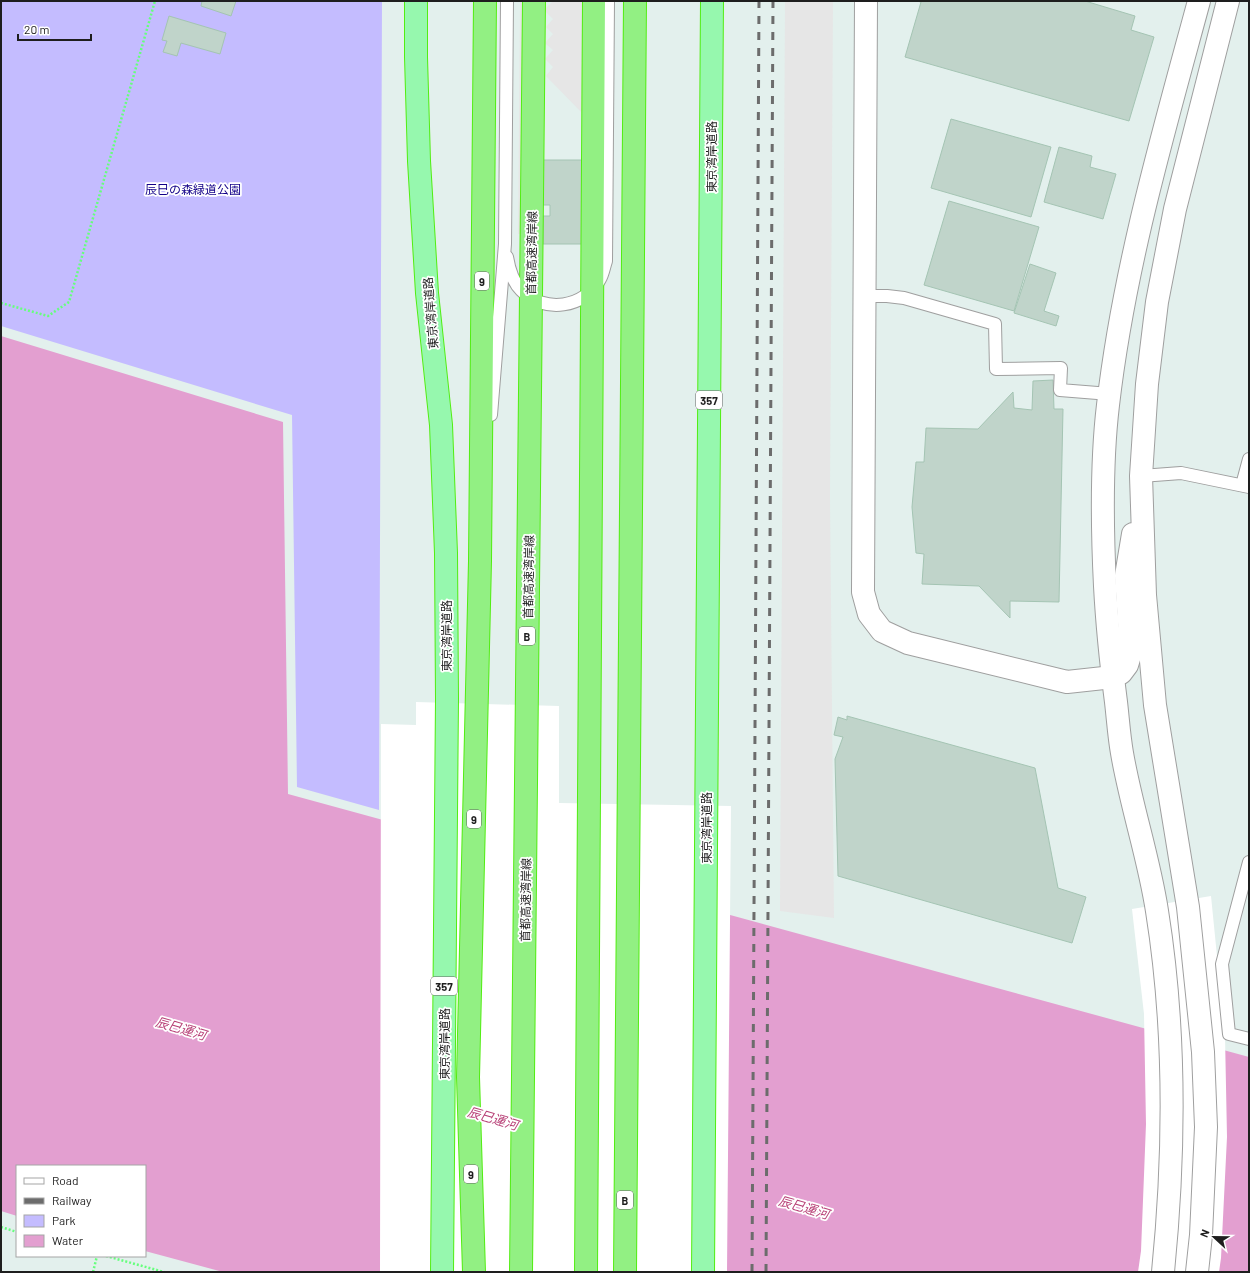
<svg xmlns="http://www.w3.org/2000/svg" width="1250" height="1273" font-family="Barlow,'Noto Sans JP',sans-serif">
<style>
.park{fill:#c4bcff}
.parking{fill:#e6e6e6}
.water{fill:#e39fd0}
.pier{fill:#fff}
.building{fill:#c0d4ca;stroke:#a4c4b3}
.lines{fill:none;stroke-linecap:round;stroke-linejoin:round}
.service-casing{stroke:#9f9f9f;stroke-width:14}
.tertiary-casing{stroke:#9f9f9f;stroke-width:24}
.trunk-casing{stroke:#52ed12;stroke-width:24}
.motorway-casing{stroke:#52ed12;stroke-width:24}
.path{stroke:#66ff7d;stroke-width:2.5;stroke-dasharray:2 2;stroke-linecap:butt}
.service{stroke:#fff;stroke-width:12}
.tertiary{stroke:#fff;stroke-width:22}
.trunk{stroke:#96f8ae;stroke-width:22}
.motorway{stroke:#92f083;stroke-width:22}
.rail{stroke:#6c6c6c;stroke-width:3;stroke-dasharray:8 8;stroke-linecap:butt}
.labels{text-anchor:middle;dominant-baseline:central;stroke-width:3.5;stroke-linejoin:round;paint-order:stroke}
.shield{fill:#fff;stroke:#626262;stroke-width:1}
.shield-label{font-size:11px;font-weight:bold;fill:#1e1e1e}
.street-label{font-size:12px;fill:#1e1e1e;stroke:#fff}
.park-label{font-size:12px;fill:#120088;stroke:#fff}
.water-label{font-size:13px;font-style:italic;fill:#b84177;stroke:#fff}
</style>
<rect width="100%" height="100%" fill="#e3f0ed"/>
<polygon class="park" points="1,1 382,1 379,810 297,787 292,415 1,326"/>
<g class="parking">
<polygon points="520,1 538,1 537,233 518,234"/>
<polygon points="553,1 589,1 584,115 546,76 553,67 545,59 553,50 545,43 553,34 546,27 553,19 544,10"/>
<polygon points="785,1 833,1 830,496 834,918 780,911"/>
</g>
<polygon class="water" points="1,336 283,422 288,794 1249,1057 1249,1272 223,1272 145,1251 145,1166 17,1166 17,1216 1,1211"/>
<g class="pier">
<polygon points="416,702 559,706 559,803 731,806 727,1272 380,1272 381,724 416,725"/>
<polygon points="1211,896 1225,1036 1227,1137 1221,1258 1219,1272 1138,1272 1141,1251 1146,1124 1144,1014 1132,909"/>
</g>
<g class="building">
<polygon points="202,1 236,1 231,16 201,6"/>
<polygon points="917,1 1085,1 1135,16 1131,30 1154,37 1129,121 905,57 921,2"/>
<polygon points="169,16 226,33 220,54 181,43 177,56 163,52 167,41 162,40"/>
<polygon points="951,119 1051,147 1031,217 931,188"/>
<polygon points="1059,147 1092,156 1090,167 1116,174 1103,219 1044,202"/>
<polygon points="543,160 591,160 582,244 543,244 543,216 550,216 550,205 543,205"/>
<polygon points="949,201 1039,227 1014,311 924,285"/>
<polygon points="1030,264 1056,273 1044,311 1059,316 1056,326 1014,313"/>
<polygon points="1053,380 1054,409 1063,409 1059,602 1010,601 1010,618 979,586 922,584 924,554 916,553 912,507 916,462 924,462 926,428 978,429 1013,392 1014,408 1032,410 1033,381"/>
<polygon points="847,716 1035,768 1058,888 1086,897 1072,943 838,876 835,759 843,737 834,735 838,717 847,720"/>
</g>
<g class="lines">
<defs>
<g id="service">
<path d="M 507,257 C 509,269 512,281 521,290 C 544,314 585,308 600,279 C 603,274 604,267 606,261 L 608,1"/>
<polyline points="864,296 887,296 904,298 995,324 996,369 1061,368 1060,390 1110,394"/>
<polyline points="491,415 505,244 507,1"/>
<polyline points="1141,476 1181,473 1249,487"/>
<polyline points="1242,485 1249,459"/>
<polyline points="1249,862 1222,964 1229,1034 1249,1039"/>
</g>
<g id="tertiary">
<polyline points="866,1 863,592 869,614 882,631 908,643 1067,682 1113,677 1121,673 1127,665 1131,652 1126,576 1133,534"/>
<path d="M 1163,1272 C 1175,1152 1176,1030 1157,911 C 1149,858 1131,806 1122,753 C 1119,736 1118,719 1116,702 C 1111,663 1107,624 1105,586 C 1102,526 1101,464 1108,405 C 1124,267 1163,134 1199,1"/>
<polyline points="1197,1272 1201,1235 1206,1127 1203,1052 1188,907 1155,705 1145,595 1141,476 1147,384 1157,302 1175,209 1228,1"/>
</g>
<g id="trunk">
<polyline points="416,1 416,57 419,161 427,293 441,425 446,553 447,699 442,1272"/>
<polyline points="703,1272 712,1"/>
</g>
<g id="motorway">
<polyline points="474,1272 468,1077 480,561 485,1"/>
<polyline points="521,1272 534,1"/>
<polyline points="586,1272 594,1"/>
<polyline points="625,1272 635,1"/>
</g>
</defs>
<use href="#service" class="service-casing"/>
<use href="#tertiary" class="tertiary-casing"/>
<use href="#trunk" class="trunk-casing"/>
<use href="#motorway" class="motorway-casing"/>
<g class="path">
<polyline points="1,303 48,316 69,302 155,1"/>
<polyline points="1,1227 17,1232"/>
<polyline points="106,1256 164,1272"/>
<polyline points="1,1272 2,1272"/>
<polyline points="93,1272 97,1256"/>
</g>
<use href="#service" class="service"/>
<use href="#tertiary" class="tertiary"/>
<use href="#trunk" class="trunk"/>
<use href="#motorway" class="motorway"/>
<g class="rail">
<polyline points="752,1272 759,1"/>
<polyline points="766,1272 773,1"/>
</g>
</g>
<g class="labels">
<g class="shield">
<rect x="475" y="272" width="14" height="18" rx="3"/>
<rect x="696" y="391" width="26" height="18" rx="3"/>
<rect x="519" y="627" width="16" height="18" rx="3"/>
<rect x="467" y="810" width="14" height="18" rx="3"/>
<rect x="431" y="977" width="26" height="18" rx="3"/>
<rect x="464" y="1165" width="14" height="18" rx="3"/>
<rect x="617" y="1191" width="16" height="18" rx="3"/>
</g>
<g class="shield-label">
<text x="482" y="281">9</text>
<text x="709" y="400">357</text>
<text x="527" y="636">B</text>
<text x="474" y="819">9</text>
<text x="444" y="986">357</text>
<text x="471" y="1174">9</text>
<text x="625" y="1200">B</text>
</g>
<g class="street-label">
<text transform="translate(711 157) rotate(-90)">東京湾岸道路</text>
<text transform="translate(531 253) rotate(-89)">首都高速湾岸線</text>
<text transform="translate(430 313) rotate(-95)">東京湾岸道路</text>
<text transform="translate(528 577) rotate(-89)">首都高速湾岸線</text>
<text transform="translate(446 636) rotate(-90)">東京湾岸道路</text>
<text transform="translate(706 828) rotate(-90)">東京湾岸道路</text>
<text transform="translate(525 900) rotate(-89)">首都高速湾岸線</text>
<text transform="translate(444 1044) rotate(-90)">東京湾岸道路</text>
</g>
<g class="park-label">
<text x="193" y="189">辰巳の森緑道公園</text>
</g>
<g class="water-label">
<text transform="translate(181 1028) rotate(16)">辰巳運河</text>
<text transform="translate(493 1118) rotate(16)">辰巳運河</text>
<text transform="translate(804 1207) rotate(16)">辰巳運河</text>
</g>
</g>
<rect width="1250" height="1273" fill="none" stroke="#1e1e1e" stroke-width="4"/>
<rect x="16" y="1165" width="130" height="92" fill="#ffffff" stroke="#a5a5a5"/>
<rect x="24" y="1178" width="20" height="6" fill="#ffffff" stroke="#a5a5a5"/>
<text x="52" y="1185" font-size="12" fill="#1e1e1e">Road</text>
<rect x="24" y="1198" width="20" height="6" fill="#6c6c6c" stroke="#a5a5a5"/>
<text x="52" y="1205" font-size="12" fill="#1e1e1e">Railway</text>
<rect x="24" y="1215" width="20" height="12" fill="#c4bcff" stroke="#a5a5a5"/>
<text x="52" y="1225" font-size="12" fill="#1e1e1e">Park</text>
<rect x="24" y="1235" width="20" height="12" fill="#e39fd0" stroke="#a5a5a5"/>
<text x="52" y="1245" font-size="12" fill="#1e1e1e">Water</text>
<g transform="translate(1214 1237) rotate(292)" stroke="#ffffff" stroke-width="3" paint-order="stroke">
<path d="M0-3L7 15L0 10L-7 15Z" fill="#1e1e1e"/>
<text y="-6" font-size="11" font-weight="bold" text-anchor="middle" fill="#1e1e1e">N</text>
</g>
<path d="M18 34v6h73v-6" fill="none" stroke="#1e1e1e" stroke-width="2"/>
<text x="24" y="34" font-size="12" fill="#1e1e1e" stroke="#ffffff" stroke-width="3" paint-order="stroke">20 m</text>
</svg>
